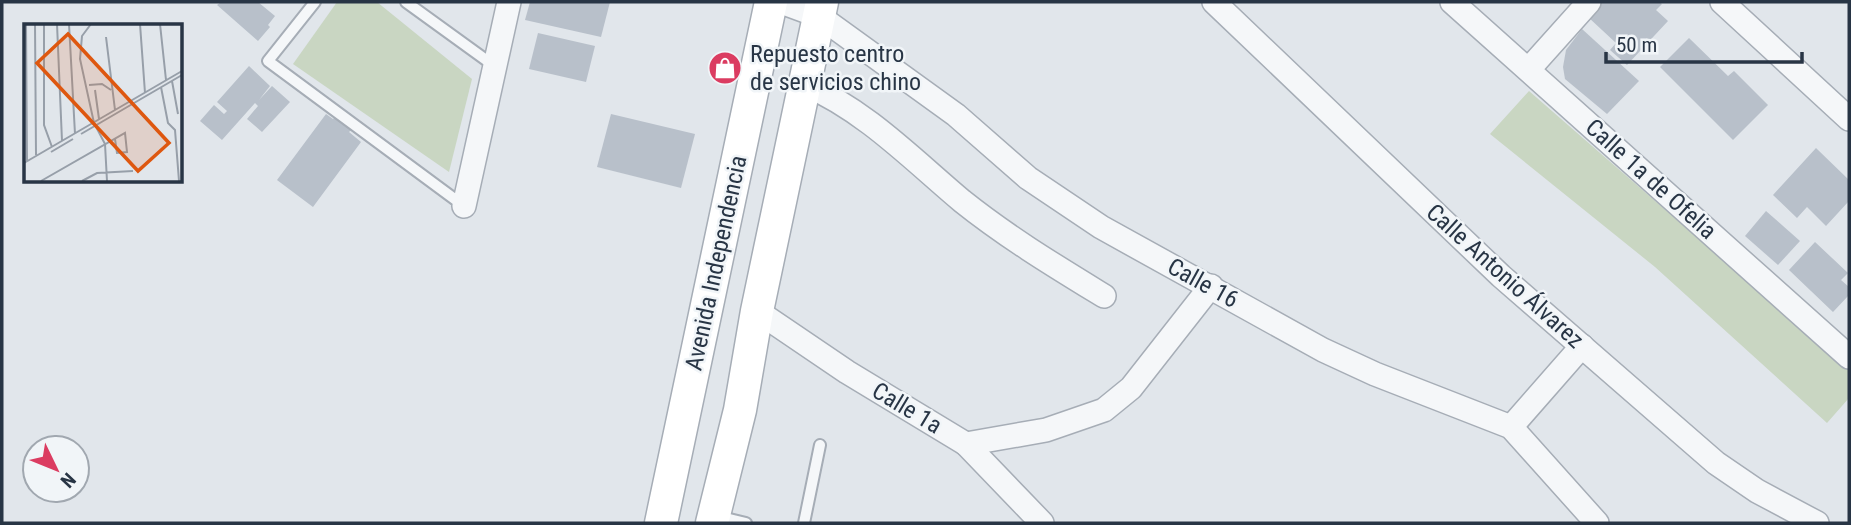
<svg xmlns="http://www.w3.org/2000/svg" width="1851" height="525" font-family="'Roboto Condensed',sans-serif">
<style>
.park{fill:#c9d6c2}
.building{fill:#b8c0ca}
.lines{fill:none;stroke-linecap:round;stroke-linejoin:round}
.lane-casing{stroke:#a6adb6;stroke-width:14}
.street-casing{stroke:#a6adb6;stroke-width:26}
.secondary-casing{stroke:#a6adb6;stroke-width:35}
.lane{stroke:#f5f7f9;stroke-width:10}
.street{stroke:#f5f7f9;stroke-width:23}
.secondary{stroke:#fff;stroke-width:32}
.labels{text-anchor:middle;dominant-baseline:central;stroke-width:5;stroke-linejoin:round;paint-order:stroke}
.poi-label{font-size:24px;fill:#283545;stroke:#f1f5f8;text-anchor:start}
.street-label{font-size:24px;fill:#283545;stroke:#f1f5f8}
.inset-road{fill:none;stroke:#979fa9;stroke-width:2}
.view{fill:#de570f;fill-opacity:0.15;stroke:#de570f;stroke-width:3.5}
.inset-edge{fill:none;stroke:#283545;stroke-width:3.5}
</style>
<rect width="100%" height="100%" fill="#e1e6eb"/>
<g class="park">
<polygon points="337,2 377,2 472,79 449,172 293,64"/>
<polygon points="1529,91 1849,370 1849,398 1827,423 1655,267 1490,134"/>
</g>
<g class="building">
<polygon points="221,2 258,2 275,16 268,25 270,27 258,41 217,5"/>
<polygon points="530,2 610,2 601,37 525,20"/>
<polygon points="1602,2 1659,2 1662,4 1656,10 1668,21 1627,65 1610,50 1616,43 1588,17"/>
<polygon points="1582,29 1639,81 1607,114 1565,79 1563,67 1566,50"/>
<polygon points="538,33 595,46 586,82 529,69"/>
<polygon points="1689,38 1728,76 1734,71 1768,105 1733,140 1660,67"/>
<polygon points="249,66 270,86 259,100 272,86 290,102 262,132 247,119 258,106 255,103 222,140 200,121 214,105 224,114 227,111 217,102"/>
<polygon points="326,114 333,119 335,117 352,129 349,132 361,142 313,207 277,180"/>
<polygon points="611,114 695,134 681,188 597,167"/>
<polygon points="1816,148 1849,180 1849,201 1826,226 1807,207 1797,218 1773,195"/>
<polygon points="1766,211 1800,241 1778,265 1745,236"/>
<polygon points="1815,242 1848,273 1841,280 1849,287 1849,295 1833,312 1789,270"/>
</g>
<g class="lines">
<defs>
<g id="lane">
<polyline points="315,2 268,61 464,206"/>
<polyline points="406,2 493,65"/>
<polyline points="717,516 746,523"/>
<polyline points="804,523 820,445"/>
</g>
<g id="street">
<polyline points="781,2 819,16 956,115 1028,178 1101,227 1323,350 1375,374 1511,427 1597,523"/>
<polyline points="1214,2 1501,276 1716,463 1757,491 1817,523"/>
<polyline points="1452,2 1849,357"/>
<polyline points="1722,2 1849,119"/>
<polyline points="1529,69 1589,2"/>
<path d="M 804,84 C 865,110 912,159 962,201 C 1007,237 1055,266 1104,296"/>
<polyline points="464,206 509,2"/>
<polyline points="757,311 847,372 966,444 1042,523"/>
<polyline points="1511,427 1582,346"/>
<polyline points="966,444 1046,430 1104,410 1131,388 1211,286"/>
</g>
<g id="secondary">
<polyline points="661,523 771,2"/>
<polyline points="712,523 740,410 757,311 822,2"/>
</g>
</defs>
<use href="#lane" class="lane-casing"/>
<use href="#street" class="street-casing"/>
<use href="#secondary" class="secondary-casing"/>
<use href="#lane" class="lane"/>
<use href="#street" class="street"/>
<use href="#secondary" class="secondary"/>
</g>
<defs>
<symbol id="shop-disc" viewBox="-11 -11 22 22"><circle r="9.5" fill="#db3c61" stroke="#f1f5f8"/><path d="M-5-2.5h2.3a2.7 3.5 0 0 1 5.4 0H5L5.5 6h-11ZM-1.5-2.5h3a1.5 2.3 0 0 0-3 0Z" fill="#fff"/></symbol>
</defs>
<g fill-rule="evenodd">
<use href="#shop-disc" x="706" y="49" width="38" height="38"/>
</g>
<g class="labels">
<g class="poi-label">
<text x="750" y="54">Repuesto centro<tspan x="750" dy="28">de servicios chino</tspan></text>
</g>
<g class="street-label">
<text transform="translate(1651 179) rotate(42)">Calle 1a de Ofelia</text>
<text transform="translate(716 263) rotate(-78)">Avenida Independencia</text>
<text transform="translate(1505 276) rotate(42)">Calle Antonio Álvarez</text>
<text transform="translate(1203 283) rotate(29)">Calle 16</text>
<text transform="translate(907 408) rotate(31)">Calle 1a</text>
</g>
</g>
<g transform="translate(24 24)">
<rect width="158" height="158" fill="#e1e6eb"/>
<path class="inset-road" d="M 2,0 L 3,137M 11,0 L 12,131M 20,0 L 20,101 L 28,123M 33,0 L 38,117M 45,0 L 51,110M 67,0 L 58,12 L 56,35 L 70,99 L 81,120 L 83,157M 116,0 L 121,69M 136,0 L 142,56M 82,13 L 91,86M 148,57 L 154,90M 65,61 L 78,60 L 87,66M 137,63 L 144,99 L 151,106 L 155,157M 71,66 L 75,95M 57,110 L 158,51M 27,128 L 49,115M 0,139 L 158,47M 17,157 L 101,109 L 103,128 L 93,129 L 91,115M 58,157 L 73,149 L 109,147"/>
<path class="view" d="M 44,10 L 145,119 L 114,147 L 13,39 Z"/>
<rect width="158" height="158" class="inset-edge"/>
</g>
<rect width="1851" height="525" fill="none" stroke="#283545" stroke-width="7"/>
<g transform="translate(56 469) rotate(133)"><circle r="33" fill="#f1f5f8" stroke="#a1a8b0" stroke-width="2"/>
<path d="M0-5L12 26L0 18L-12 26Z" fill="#db3c61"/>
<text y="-10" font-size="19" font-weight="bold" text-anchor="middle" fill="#283545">N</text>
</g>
<path d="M1606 52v10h196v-10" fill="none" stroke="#283545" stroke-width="3.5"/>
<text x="1616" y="52" font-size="21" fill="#283545" stroke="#f1f5f8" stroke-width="5" paint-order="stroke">50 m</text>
</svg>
